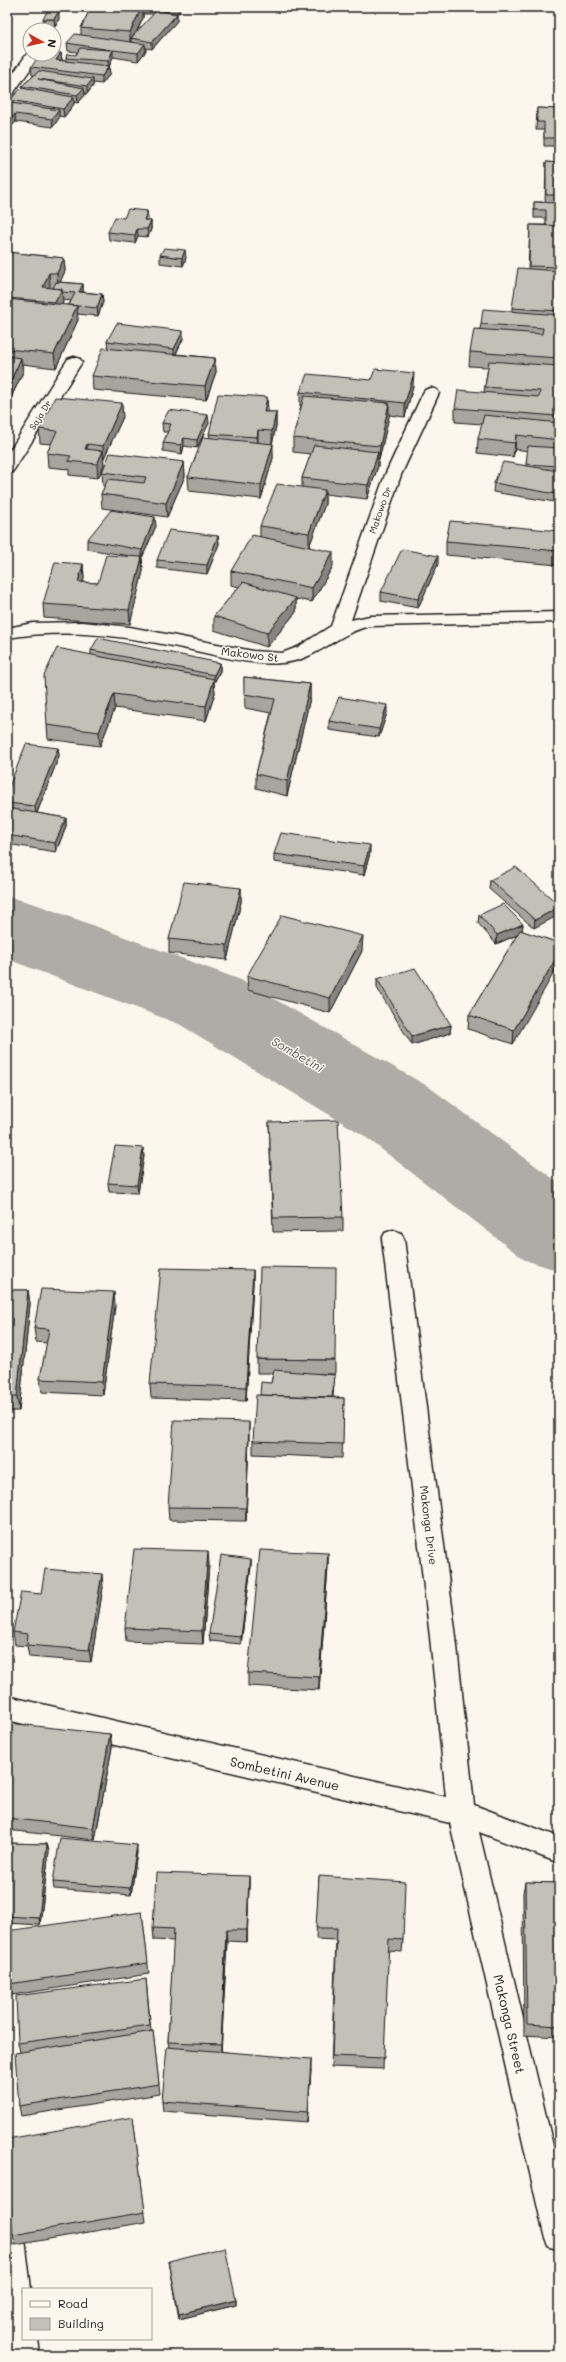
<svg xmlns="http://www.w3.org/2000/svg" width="566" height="2362" font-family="Mali,sans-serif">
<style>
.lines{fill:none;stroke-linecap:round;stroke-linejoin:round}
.river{fill:#afaca5;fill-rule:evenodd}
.minor-casing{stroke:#1c1c1c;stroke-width:3}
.minor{fill:#fbf7ec;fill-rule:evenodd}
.wall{fill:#a8a59e;stroke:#1c1c1c;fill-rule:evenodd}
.shaded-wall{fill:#888681;stroke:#1c1c1c}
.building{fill:#c3c0b8;stroke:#1c1c1c}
.labels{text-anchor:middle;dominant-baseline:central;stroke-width:3;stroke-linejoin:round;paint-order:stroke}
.far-street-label{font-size:9px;fill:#1c1c1c;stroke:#fbf7ec}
.street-label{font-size:11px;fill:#1c1c1c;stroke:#fbf7ec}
.water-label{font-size:12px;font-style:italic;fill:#575653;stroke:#fbf7ec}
.near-street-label{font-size:13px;fill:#1c1c1c;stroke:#fbf7ec}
</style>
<rect width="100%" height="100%" fill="#fbf7ec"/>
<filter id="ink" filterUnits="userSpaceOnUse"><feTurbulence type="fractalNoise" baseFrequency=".025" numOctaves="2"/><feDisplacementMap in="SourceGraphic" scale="8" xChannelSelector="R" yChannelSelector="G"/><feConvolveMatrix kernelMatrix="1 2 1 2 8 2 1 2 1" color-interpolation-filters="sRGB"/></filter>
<g filter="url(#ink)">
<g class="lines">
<polygon class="river" points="7,896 38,905 241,980 429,1087 559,1183 559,1271 525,1260 363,1135 179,1024 7,959"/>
<defs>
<g id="minor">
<polygon points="29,51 30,54 41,54 12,95 7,96 7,82"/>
<polygon points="74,357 80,359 82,362 15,468 13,471 7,473 7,455 66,362 68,359"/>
<path d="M 431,388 L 437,390 L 439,393 L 401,475 L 351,620 L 370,616 L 559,612 L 559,622 L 370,626 C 337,633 316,661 282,663 C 250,666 217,655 187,649 C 124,636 71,628 7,638 L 7,628 L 33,623 L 83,622 L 130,627 L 253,651 L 282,653 L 298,647 L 331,626 L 385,475 L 423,393 L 425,390 Z"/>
<polygon points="393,1230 401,1233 404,1239 456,1637 474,1805 559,1837 559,1863 479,1832 559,2171 559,2250 548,2246 544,2235 450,1823 7,1720 7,1696 446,1797 430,1637 382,1239 385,1233"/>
<polygon points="7,2199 18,2203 22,2214 31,2289 23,2289 23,2339 38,2339 40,2355 8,2355"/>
</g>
</defs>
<use href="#minor" class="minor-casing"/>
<use href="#minor" class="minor"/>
</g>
<g class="wall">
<path d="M 91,7 L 179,7 L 179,13 L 176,13 L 177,14 L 177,21 L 152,49 L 146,48 L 146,51 L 138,61 L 113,57 L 109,67 L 110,74 L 102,84 L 93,83 L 93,86 L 87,94 L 85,93 L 85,95 L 78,103 L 74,102 L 74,104 L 64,117 L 59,116 L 59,118 L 53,127 L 16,122 L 12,126 L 7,126 L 7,107 L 10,103 L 10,100 L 22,88 L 22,86 L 34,75 L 32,75 L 31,67 L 61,53 L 62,60 L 66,61 L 66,58 L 76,55 L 77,52 L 68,51 L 67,43 L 81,34 L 81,28 ZM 143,14 L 154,14 L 136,34 L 143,18 Z"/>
<polygon points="43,19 59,19 55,27 44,26"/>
<polygon points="537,108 559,109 559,146 544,146 544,130 536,130"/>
<polygon points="546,162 559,163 559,401 556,423 559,423 559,492 555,502 493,492 494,483 526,466 528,451 515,449 513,457 477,453 478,439 482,424 455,422 455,408 484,392 488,367 469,366 470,352 480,329 481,324 512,311 512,308 528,269 530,225 546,225 546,218 534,218 534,202 545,202"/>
<polygon points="147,211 148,218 147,220 151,221 151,229 148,237 138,236 135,243 109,240 108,232 124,218"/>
<path d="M 7,252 L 64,258 L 65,271 L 60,282 L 83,284 L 83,292 L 102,294 L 103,302 L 98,316 L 77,314 L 78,320 L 56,368 L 22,364 L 23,372 L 7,406 ZM 62,300 L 71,301 L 69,305 L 61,305 L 63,302 Z"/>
<polygon points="160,255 186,258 183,266 160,263"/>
<polygon points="183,339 176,354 215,358 216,372 206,400 93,390 92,376 108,348 107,341"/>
<polygon points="413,386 405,417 389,415 379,460 378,459 378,466 367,499 325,494 325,504 309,547 333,566 312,602 296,599 296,612 267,647 214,630 214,616 239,587 231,585 231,571 260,537 260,526 302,487 302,478 311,454 293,452 293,438 301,406 300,406 300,392"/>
<polygon points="268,410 267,412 276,412 276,426 272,444 273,458 261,499 189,491 188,477 210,438 209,434"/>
<polygon points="123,417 103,460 104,465 98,478 69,475 69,469 48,467 47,453 51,444 40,443 39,429"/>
<polygon points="162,423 209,423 197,448 184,446 182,454 163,451 163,443 168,432 163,432"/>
<polygon points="184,462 185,476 167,517 102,508 101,494 105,486 103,486 102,472"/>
<polygon points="156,526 142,558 143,571 130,624 44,618 43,604 83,564 84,578 83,582 98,583 130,556 87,549 87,540"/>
<polygon points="559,531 559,561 558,565 446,555 446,541"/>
<polygon points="218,536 219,544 207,574 157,568 157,560"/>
<polygon points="438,564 418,608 381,601 381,592"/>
<polygon points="91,650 220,663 220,671 214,683 215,693 206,721 115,708 100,746 48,739 47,725 91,655"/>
<polygon points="244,677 310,684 310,698 287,796 256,788 256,774 271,713 245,708"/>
<polygon points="387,713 379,737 329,730 329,721"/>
<polygon points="58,748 59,756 37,813 66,818 66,826 56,852 7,844 7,792"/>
<polygon points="370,853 364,875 274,862 274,854"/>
<polygon points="490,880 559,905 534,928 489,889"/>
<polygon points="241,888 241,902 227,960 169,953 169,939"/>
<polygon points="479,915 523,924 522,931 559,943 513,1044 468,1029 469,1015 517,935 496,944 478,923"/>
<polygon points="362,951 330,1013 248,990 247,976"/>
<polygon points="377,979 451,1025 450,1033 412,1045 377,988"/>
<polygon points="269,1122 343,1217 343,1231 273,1232"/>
<polygon points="144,1156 138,1193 109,1192 108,1183"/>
<polygon points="253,1270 253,1284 246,1401 151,1398 150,1384"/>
<polygon points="7,1290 28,1290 30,1304 19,1411 7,1411"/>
<polygon points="115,1306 103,1395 42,1392 40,1379 47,1343 36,1342 34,1328"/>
<polygon points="257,1359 335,1360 335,1374 319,1374 335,1375 333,1397 344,1398 342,1458 253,1454 253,1441 260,1395 271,1383 273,1373 257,1373"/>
<polygon points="249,1435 246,1521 169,1520 168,1507"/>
<polygon points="328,1553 328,1566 319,1690 248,1686 248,1673"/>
<polygon points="251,1559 251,1566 241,1644 210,1641 209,1634"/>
<polygon points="209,1564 203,1644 126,1641 125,1628"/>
<polygon points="103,1587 91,1662 29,1657 27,1646 15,1645 13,1632 41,1594"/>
<polygon points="7,1728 110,1734 112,1747 95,1840 7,1830"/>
<polygon points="7,1843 47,1844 49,1851 40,1925 7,1923"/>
<polygon points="137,1852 131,1895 54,1889 53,1882"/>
<polygon points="249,1876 249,1887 247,1942 227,1941 221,2051 311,2070 307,2122 163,2111 162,2101 169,2047 168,2042 174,1941 154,1940 153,1928"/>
<polygon points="319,1876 403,1940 402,1952 388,1951 383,2069 331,2067 336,1940 316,1939"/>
<polygon points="525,1882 559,1883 559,2037 524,2035 523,1893"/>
<polygon points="142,1912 149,1974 12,1995 9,1984"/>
<polygon points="146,1979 151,2031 153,2031 160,2094 21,2116 19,2106 20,2052 18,2043"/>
<polygon points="559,2058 559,2083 557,2068"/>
<polygon points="133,2117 146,2222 15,2245 13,2235"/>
<polygon points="169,2261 236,2300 236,2305 179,2319"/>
</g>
<g class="shaded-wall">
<polygon points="142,7 143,7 143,18 133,39 131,38 131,42 130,44 130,32"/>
<polygon points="59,11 59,19 55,27 54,19"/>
<polygon points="177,14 177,21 152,49 152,42"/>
<polygon points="145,44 146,51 138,61 138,53"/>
<polygon points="113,50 113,57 109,67 110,74 102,84 102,76 109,67 108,61"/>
<polygon points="61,53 62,61 56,60"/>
<polygon points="93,79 93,86 87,94 87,86"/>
<polygon points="84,88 85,95 78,103 77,95"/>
<polygon points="74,97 74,104 64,117 63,109"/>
<polygon points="59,110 59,118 53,127 52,119"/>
<polygon points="15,114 16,122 12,126 11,119"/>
<polygon points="147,211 148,218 144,228 144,220"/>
<polygon points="151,221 151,229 148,237 147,229"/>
<polygon points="137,229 138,236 135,243 135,235"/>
<polygon points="185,250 186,258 183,266 182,258"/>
<polygon points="64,258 65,271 58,287 57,273"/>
<polygon points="49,273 50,286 44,300 43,287"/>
<polygon points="83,284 83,292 79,292"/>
<polygon points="62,289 63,302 56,316 55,302"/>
<polygon points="102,294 103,302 98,316 97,308"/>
<polygon points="77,306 78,320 56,368 54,354"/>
<polygon points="183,331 183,339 174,357 174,349"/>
<polygon points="21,358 23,372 7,406 7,389"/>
<polygon points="215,358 216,372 206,400 205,386"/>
<polygon points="414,373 413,386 405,417 405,403"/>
<polygon points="267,397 268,410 264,426 264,412"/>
<polygon points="122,403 123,417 103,460 103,446"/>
<polygon points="389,403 389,417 379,460 380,446"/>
<polygon points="276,412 276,426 272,445 272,431"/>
<polygon points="208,415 209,423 197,448 197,440"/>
<polygon points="258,430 258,444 257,451 257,437"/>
<polygon points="516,435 515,449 513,457 515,443"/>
<polygon points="184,438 184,446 182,454 181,445"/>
<polygon points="87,444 88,458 86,463 85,449"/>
<polygon points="273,444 273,458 261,499 261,485"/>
<polygon points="103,451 104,465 98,478 97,464"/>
<polygon points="378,452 378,466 367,499 368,485"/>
<polygon points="184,462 185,476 167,517 166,503"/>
<polygon points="559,486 559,492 555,502 556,494"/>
<polygon points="325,490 325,504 309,547 309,533"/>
<polygon points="155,517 156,526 142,558 142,550"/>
<polygon points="218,536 219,544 207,574 207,565"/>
<polygon points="333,552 333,566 312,602 312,588"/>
<polygon points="438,556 438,564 418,608 418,599"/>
<polygon points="142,557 143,571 130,624 129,610"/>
<polygon points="83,564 84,578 79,596 78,582"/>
<polygon points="296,598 296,612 267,647 267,633"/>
<polygon points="220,663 220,671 214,683 215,693 206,721 206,706 214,679 214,675"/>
<polygon points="310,684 310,698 287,796 287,781"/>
<polygon points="114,694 115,708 100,746 99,732"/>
<polygon points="387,705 387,713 379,737 379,729"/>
<polygon points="58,748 59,756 36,815 35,806"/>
<polygon points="66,818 66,826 56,852 55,843"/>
<polygon points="370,845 370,853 364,875 364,866"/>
<polygon points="241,888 241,902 227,960 227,945"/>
<polygon points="559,907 559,915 534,928 535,920"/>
<polygon points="523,924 522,933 496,944 497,935"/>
<polygon points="363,936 362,951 330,1013 330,998"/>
<polygon points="559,953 559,964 513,1044 514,1030"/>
<polygon points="451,1025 450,1033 412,1045 412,1036"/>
<polygon points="143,1148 144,1156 138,1193 137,1185"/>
<polygon points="253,1270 253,1284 246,1401 246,1387"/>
<polygon points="28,1290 30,1304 19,1411 17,1397"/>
<polygon points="114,1292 115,1306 103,1395 102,1382"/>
<polygon points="249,1422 249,1435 246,1521 246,1508"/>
<polygon points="208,1551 209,1564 203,1644 202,1631"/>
<polygon points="328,1553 328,1566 319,1690 319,1677"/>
<polygon points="251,1559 251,1566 241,1644 241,1637"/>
<polygon points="102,1574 103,1587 91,1662 89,1650"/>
<polygon points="110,1734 112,1747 95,1840 93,1828"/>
<polygon points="47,1844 49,1851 40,1925 39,1918"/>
<polygon points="137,1845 137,1852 131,1895 130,1888"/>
<polygon points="249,1876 249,1887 247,1942 247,1930"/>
<polygon points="226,1930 227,1941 221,2055 221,2044"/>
<polygon points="311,2059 311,2070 307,2122 308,2112"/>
<polygon points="236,2300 236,2305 179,2319 179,2314"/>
</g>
<g class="building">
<polygon points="91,7 142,7 130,32 81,28"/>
<polygon points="48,10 59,11 54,19 43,19"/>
<polygon points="157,10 177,14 152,42 131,38"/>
<polygon points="75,34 145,44 138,53 113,50 108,61 66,58 67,54 76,55 80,48 111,50 67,43"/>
<polygon points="54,52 61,53 56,60 109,66 102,76 31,67 41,54 54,54"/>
<polygon points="39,71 93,79 87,86 38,79 84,88 77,95 22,86"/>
<polygon points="21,88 74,97 63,109 10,100"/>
<polygon points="10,103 59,110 52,119 15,114 11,119 7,118 7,107"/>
<polygon points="537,108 559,109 559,138 544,138 544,122 537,122"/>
<polygon points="546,162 559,163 559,195 546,195"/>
<polygon points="534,202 559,203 559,226 546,225 546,210 534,210"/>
<polygon points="128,209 147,211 144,220 151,221 147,229 137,229 135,235 108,232 115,217 124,218"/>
<polygon points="530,225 559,226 559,267 529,266"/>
<polygon points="164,248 185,250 182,258 160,255"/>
<polygon points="7,252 64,258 57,273 49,273 43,287 62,289 55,302 7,298 7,277 9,274 7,274"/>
<polygon points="518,268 559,271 559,311 512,308"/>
<polygon points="56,282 83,284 79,292 102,294 97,308 69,305 75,293 62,292 62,289 53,288"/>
<polygon points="7,299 77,306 54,354 7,349"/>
<polygon points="483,309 559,315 559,358 470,352 474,329 542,334 543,328 481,324"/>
<polygon points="117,323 183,331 174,349 107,341"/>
<polygon points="103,348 215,358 205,386 92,376"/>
<polygon points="7,356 21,358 7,389"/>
<polygon points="489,361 559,366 559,398 557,416 455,408 458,390 539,397 540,391 485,387"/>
<polygon points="375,369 414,373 405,403 300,392 307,374 371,380"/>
<polygon points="218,394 267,397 264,412 276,412 272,431 258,430 257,437 209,434"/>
<polygon points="304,396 389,403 380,446 293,438"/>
<polygon points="55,397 122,403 103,446 87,444 85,449 103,451 97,464 68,461 71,456 47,453 57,431 39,429"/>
<polygon points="169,410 208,415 197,440 184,438 181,445 163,443 171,424 162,423"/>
<polygon points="484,415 559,423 559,440 516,435 515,443 478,439"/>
<polygon points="203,437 273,444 261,485 188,477"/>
<polygon points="314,445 378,452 368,485 302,478"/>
<polygon points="528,446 559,448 559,466 526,464"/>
<polygon points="110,453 184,462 166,503 101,494 108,479 144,483 146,477 102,472"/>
<polygon points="503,462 559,471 559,486 556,494 494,483"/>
<polygon points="277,484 325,490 309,533 260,526"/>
<polygon points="111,510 155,517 142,550 87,540"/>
<polygon points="450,521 559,531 559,551 446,541"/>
<polygon points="169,530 218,536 207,565 157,560"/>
<polygon points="252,535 333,552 312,588 231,571"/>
<polygon points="402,549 438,556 418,599 381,592"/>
<polygon points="106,555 142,557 129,610 43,604 55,562 83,564 78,582 98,583"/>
<polygon points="243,582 296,598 267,633 214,616"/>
<polygon points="98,638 220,663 214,675 91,650"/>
<polygon points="57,648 214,679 206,706 114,694 99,732 47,725 44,676"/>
<polygon points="244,677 310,684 287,781 256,774 275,699 244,694"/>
<polygon points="339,697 387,705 379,729 329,721"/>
<polygon points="26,744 58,748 35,806 7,803 7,792"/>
<polygon points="7,808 66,818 55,843 7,835"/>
<polygon points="281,833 370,845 364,866 274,854"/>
<polygon points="516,867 559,905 559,907 535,920 490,880"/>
<polygon points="184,882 241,888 227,945 169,939"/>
<polygon points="503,904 523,924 497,935 479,915"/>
<polygon points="282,915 363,936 330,998 247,976"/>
<polygon points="520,930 559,943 559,953 514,1030 469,1015"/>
<polygon points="415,968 451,1025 412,1036 377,979"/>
<polygon points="338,1120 343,1217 273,1218 269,1122"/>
<polygon points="115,1146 143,1148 137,1185 108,1183"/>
<polygon points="260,1267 336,1268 335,1360 257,1359"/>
<polygon points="161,1268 253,1270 246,1387 150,1384"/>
<polygon points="41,1289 114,1292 102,1382 40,1379 49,1329 34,1328"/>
<polygon points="7,1290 28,1290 17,1397 7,1397"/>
<polygon points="274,1370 335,1375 332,1397 260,1395 261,1382 271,1383"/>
<polygon points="256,1395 344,1398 343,1444 253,1441"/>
<polygon points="174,1420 249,1422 246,1508 168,1507"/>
<polygon points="134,1549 208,1551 202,1631 125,1628"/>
<polygon points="260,1550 328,1553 319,1677 248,1673"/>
<polygon points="221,1555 251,1559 241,1637 209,1634"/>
<polygon points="45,1569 102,1574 89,1650 27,1645 28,1634 13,1632 21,1592 41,1594"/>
<polygon points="8,1723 110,1734 93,1828 7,1818 7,1728"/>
<polygon points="60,1838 137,1845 130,1888 53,1882"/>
<polygon points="7,1843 47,1844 39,1918 7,1916"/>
<polygon points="156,1873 249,1876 247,1930 226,1930 221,2044 168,2042 174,1929 153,1928"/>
<polygon points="319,1876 405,1882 403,1940 389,1939 384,2058 332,2056 337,1928 316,1928"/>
<polygon points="525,1882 559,1883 559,2026 527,2024"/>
<polygon points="142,1912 148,1963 9,1984 7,1957 7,1931"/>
<polygon points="146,1979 150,2025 18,2043 16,1996"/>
<polygon points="153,2031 159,2084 19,2106 15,2053"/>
<polygon points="167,2047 311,2059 308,2112 162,2101"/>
<polygon points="133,2117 145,2212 13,2235 7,2174 7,2139"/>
<polygon points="225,2247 236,2300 179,2314 169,2261"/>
</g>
</g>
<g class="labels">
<g class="far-street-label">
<text transform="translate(40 415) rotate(-58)">Saja Dr</text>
<text transform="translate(380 510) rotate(-70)">Makowo Dr</text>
</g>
<g class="street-label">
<text transform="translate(250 654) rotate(7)">Makowo St</text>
<text transform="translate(429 1525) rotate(83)">Makonga Drive</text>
</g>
<g class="water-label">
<text transform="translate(298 1054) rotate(30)">Sombetini</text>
</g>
<g class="near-street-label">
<text transform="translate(285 1773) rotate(13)">Sombetini Avenue</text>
<text transform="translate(510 2024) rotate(77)">Makonga Street</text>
</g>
</g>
<rect width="566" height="2362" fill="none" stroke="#fbf7ec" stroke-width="24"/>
<rect x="12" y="12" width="542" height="2338" fill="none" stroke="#1c1c1c" stroke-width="1.5" filter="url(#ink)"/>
<rect x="22" y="2288" width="130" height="52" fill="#fbf7ec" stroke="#a29f99"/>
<rect x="30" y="2301" width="20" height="6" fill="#fbf7ec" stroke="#a29f99"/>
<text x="58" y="2308" font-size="12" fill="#1c1c1c">Road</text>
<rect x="30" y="2318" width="20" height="12" fill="#c3c0b8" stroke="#a29f99"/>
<text x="58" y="2328" font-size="12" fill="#1c1c1c">Building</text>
<g transform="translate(42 42) rotate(98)"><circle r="19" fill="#fbf7ec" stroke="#a29f99"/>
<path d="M0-3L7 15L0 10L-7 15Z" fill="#c8321e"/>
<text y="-6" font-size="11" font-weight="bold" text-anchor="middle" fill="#1c1c1c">N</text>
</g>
</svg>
